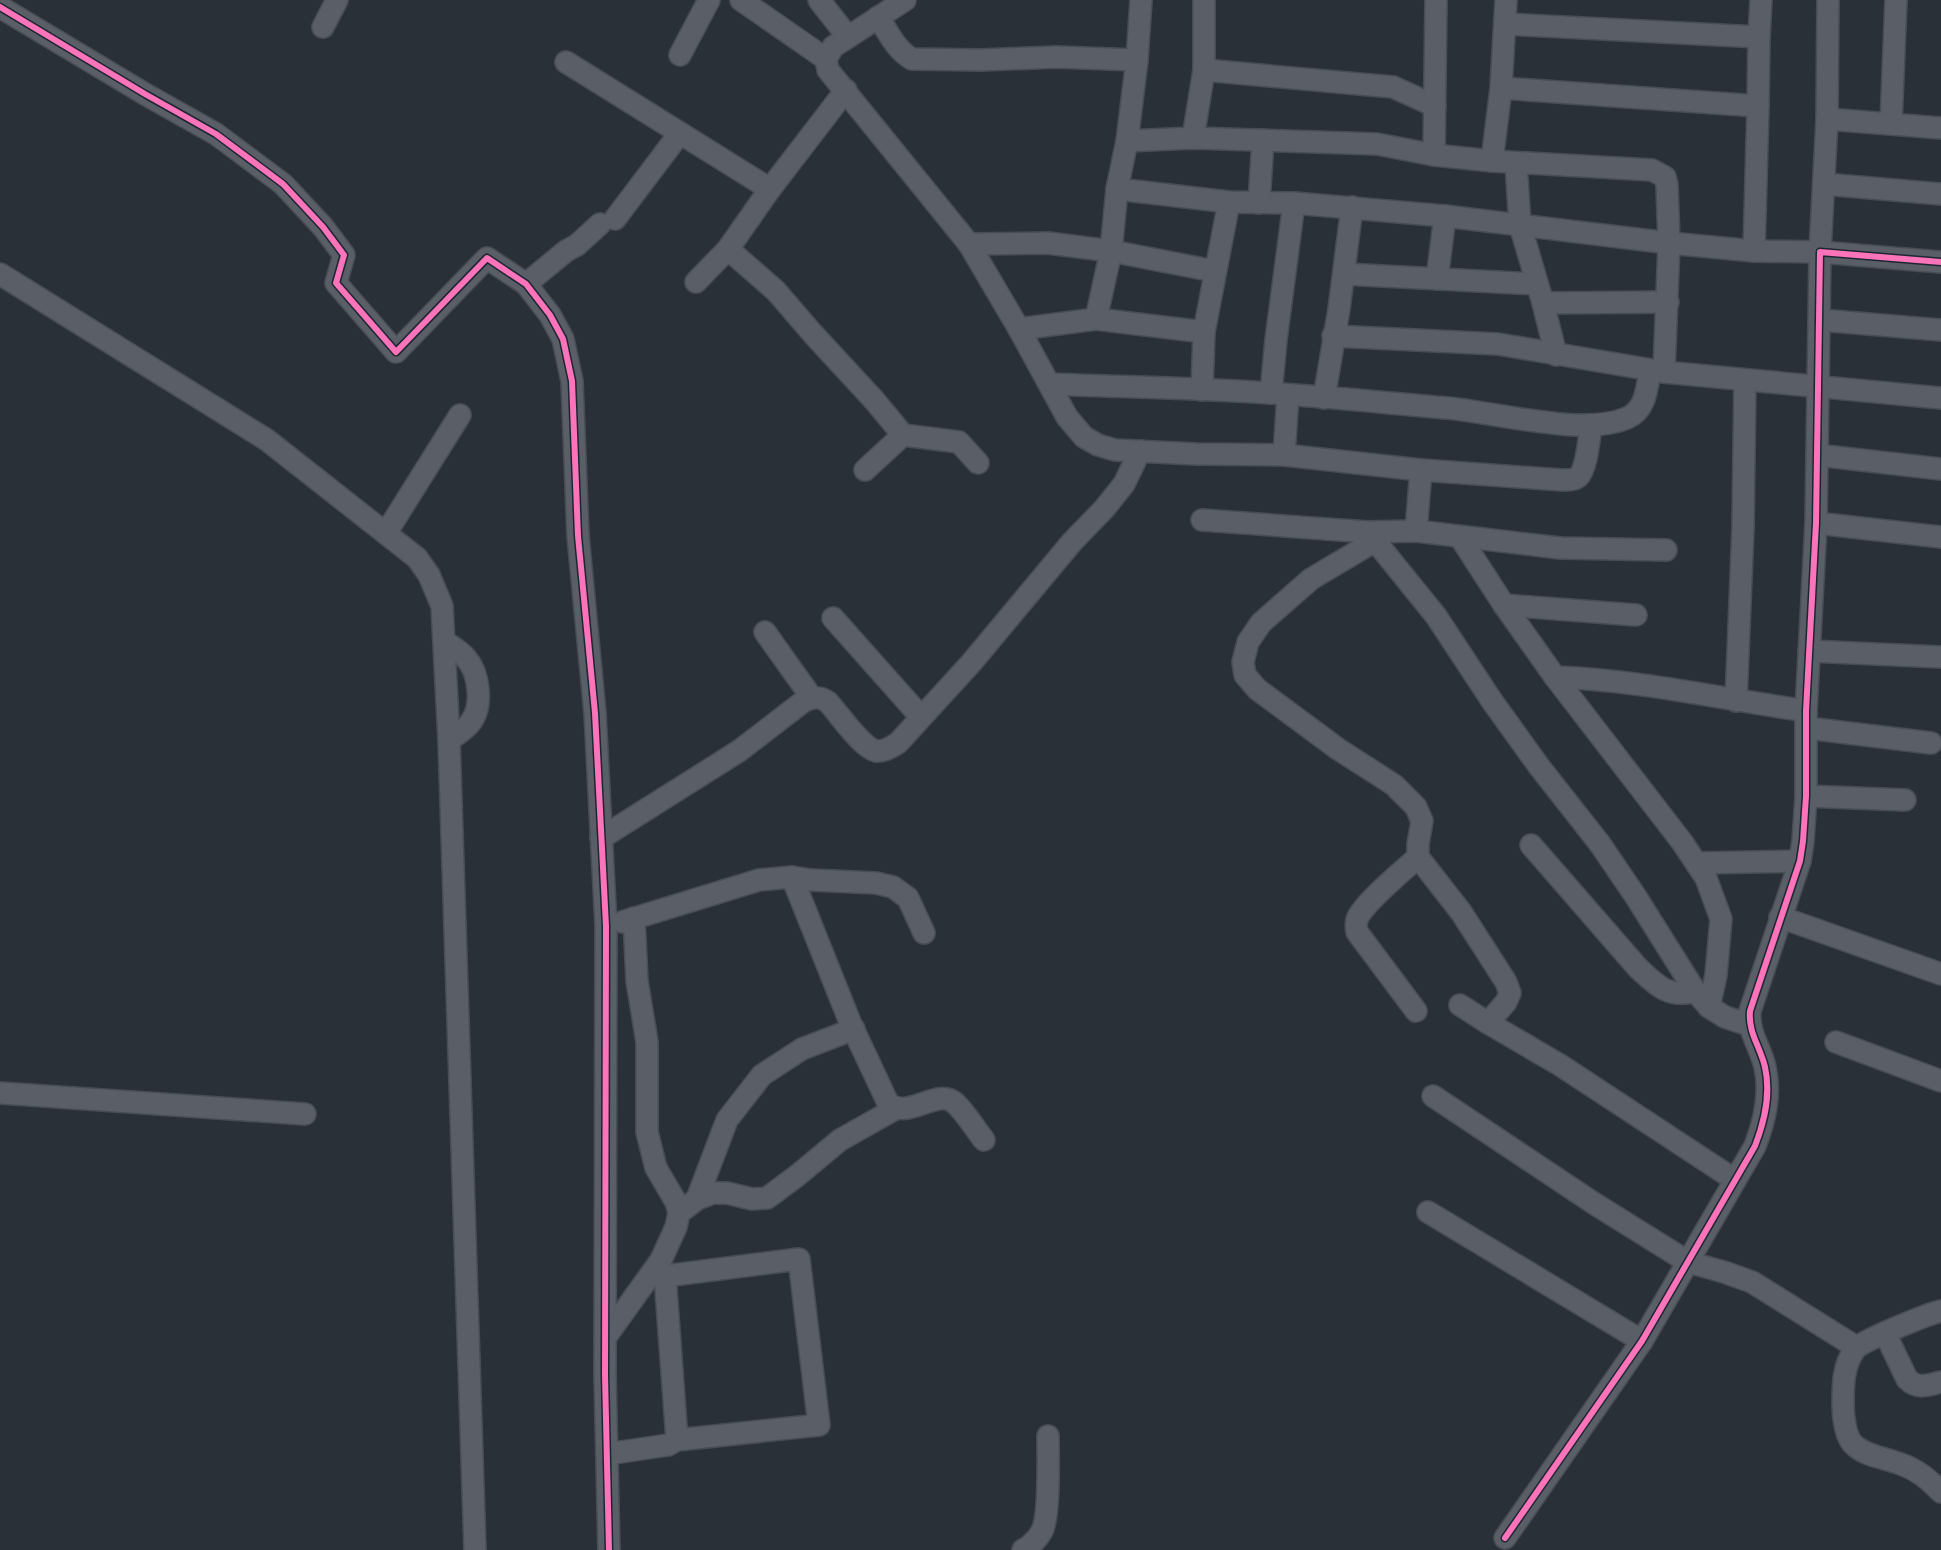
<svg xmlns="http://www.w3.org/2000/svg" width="1941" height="1550" font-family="'Alegreya Sans',sans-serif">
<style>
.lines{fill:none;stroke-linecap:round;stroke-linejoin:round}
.minor-casing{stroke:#484c53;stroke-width:24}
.minor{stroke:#5a5e66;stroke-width:21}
.cycleway-casing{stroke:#1d2633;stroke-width:9}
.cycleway{stroke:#fb73b8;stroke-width:6}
</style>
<rect width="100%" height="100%" fill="#2a3038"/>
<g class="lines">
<defs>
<g id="minor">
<polyline points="741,0 826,59"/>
<polyline points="819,0 848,37"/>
<path d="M 905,0 L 833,47 L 826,59 L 828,70 L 969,244 L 1019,329 L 1067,417 L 1084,437 L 1098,445 L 1115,450 L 1196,454 L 1284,455 L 1421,470 L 1562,480 C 1567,480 1573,481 1578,477 C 1587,469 1589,438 1591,425"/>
<polyline points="0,7 145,94 216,134 283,184 323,227 344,255 336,283 396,352 487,258 526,284 550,315 563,339 572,381 578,536 595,713 606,926 605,1375 609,1550"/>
<path d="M 878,17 C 888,32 896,50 912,59 L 981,60 L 1057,57 L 1137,60"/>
<polyline points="1505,24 1759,37 1761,0"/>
<polyline points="323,27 337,0"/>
<polyline points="680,55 709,0"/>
<polyline points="566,62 770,189"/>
<polyline points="1204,70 1393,87 1435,106"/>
<polyline points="1501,88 1758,106 1759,37"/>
<polyline points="1827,119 1828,0"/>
<polyline points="1891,124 1896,0"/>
<polyline points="1193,138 1204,70 1204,0"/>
<polyline points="1127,141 1137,60 1141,0"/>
<polyline points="1434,155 1436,0"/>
<polyline points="1492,161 1501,88 1506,0"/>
<polyline points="1516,163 1520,225 1543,303 1556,355"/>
<polyline points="1824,184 1941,194"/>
<polyline points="1117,189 1229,202 1294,203 1445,216 1669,243 1754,251 1820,252 1827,119 1941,128"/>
<polyline points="1259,203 1263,140"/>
<polyline points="615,219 680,133"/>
<polyline points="969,244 1048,243 1111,251 1214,271"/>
<polyline points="728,249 776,291 813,334 874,400 903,435 959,442 978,463"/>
<polyline points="1754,251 1758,106"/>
<polyline points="0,274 267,440 417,558 429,575 442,606 449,740 475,1550"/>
<polyline points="1344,274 1537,284"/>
<polyline points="1437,279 1445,216"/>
<polyline points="696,282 728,249 770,189 846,90"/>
<polyline points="526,284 566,251 577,245 600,224"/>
<polyline points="1543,303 1668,302"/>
<polyline points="1096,319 1111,251 1117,189 1127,141 1193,138 1377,144 1434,155 1492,161 1652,170 1665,177 1667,185 1669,243 1664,372"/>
<polyline points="1820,320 1941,330"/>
<polyline points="1019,329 1096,319 1204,332"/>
<polyline points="1333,336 1498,344 1664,372 1941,398"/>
<path d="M 1050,384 C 1123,387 1196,388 1269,393 C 1328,397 1388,403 1447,408 C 1495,412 1583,437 1627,418 C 1646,410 1647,388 1650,370"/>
<polyline points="1202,390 1204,332 1229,202"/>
<polyline points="1271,393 1276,340 1294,203"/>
<polyline points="1324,398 1339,309 1352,207"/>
<polyline points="1284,455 1288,395"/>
<polyline points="1817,455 1941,469"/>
<polyline points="865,470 903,435"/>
<polyline points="1202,520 1368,532 1416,531 1560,548 1666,550"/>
<polyline points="1816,523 1941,537"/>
<polyline points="1416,531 1421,470"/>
<polyline points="1368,532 1436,616 1492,701 1538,765 1600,844 1636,897 1695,991 1709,1007 1725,1017 1749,1025"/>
<polyline points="386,533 460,415"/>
<polyline points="1460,537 1504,605 1555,677 1682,842 1706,878 1721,919 1716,975 1709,1007"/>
<polyline points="1375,541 1311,579 1261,623 1248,642 1243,662 1245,675 1257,689 1338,749 1394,785 1416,807 1422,821 1418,844 1418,857 1461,912 1506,982 1510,993 1506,1002 1488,1023"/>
<polyline points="1504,605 1636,615"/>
<polyline points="833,618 921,717"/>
<polyline points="765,632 812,698"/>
<path d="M 444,641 C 451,646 460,651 466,658 C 479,673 484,706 470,723 C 465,730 456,735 449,740"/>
<polyline points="1809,651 1941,657"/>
<path d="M 1555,677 C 1640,680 1723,699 1806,711"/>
<polyline points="1736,701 1743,528 1745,380"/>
<polyline points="1807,728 1931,743"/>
<polyline points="1806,796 1905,800"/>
<path d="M 601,838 L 739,751 L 804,701 C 814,697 819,696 828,702 C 839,714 861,747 876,751 C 884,752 892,747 898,743 L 972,662 L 1072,542 L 1104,509 L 1124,484 L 1140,451"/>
<path d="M 1531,845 L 1638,968 C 1656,985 1669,999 1695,991"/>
<polyline points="1696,863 1800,861"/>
<path d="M 792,877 L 850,1022 L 888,1103 C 909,1121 936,1087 955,1103 C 966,1113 975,1129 984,1140"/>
<polyline points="1780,917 1941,974"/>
<polyline points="622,922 759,880 792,877 811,880 876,883 893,887 908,898 924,933"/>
<polyline points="1460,1005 1488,1023 1560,1065 1735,1180"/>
<path d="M 1416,1011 L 1357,932 C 1356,927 1356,921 1358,917 C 1368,899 1402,872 1418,857"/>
<polyline points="1836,1042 1941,1081"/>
<polyline points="0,1093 305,1114"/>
<polyline points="1433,1096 1595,1204 1688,1262 1724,1272 1752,1282 1856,1347"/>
<polyline points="697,1199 727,1120 762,1075 802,1049 854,1029"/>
<polyline points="1428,1212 1642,1341"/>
<polyline points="679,1213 697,1199 713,1193 727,1193 752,1199 767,1198 798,1175 840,1140 895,1109"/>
<path d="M 1941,1311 C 1928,1314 1861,1341 1855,1349 C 1843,1366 1843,1384 1843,1404 C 1843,1416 1845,1438 1855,1446 C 1868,1457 1886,1458 1901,1464 C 1918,1470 1929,1480 1941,1492"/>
<path d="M 1885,1333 L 1907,1379 C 1918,1390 1928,1385 1941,1382"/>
<polyline points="605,1338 661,1260 676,1227 679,1213 676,1202 656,1168 647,1132 647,1042 637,981 634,918"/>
<polyline points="607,1454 668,1445 677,1440 665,1276 799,1259 819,1425 677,1440"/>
<path d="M 1505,1538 L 1642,1341 L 1755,1146 C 1765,1120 1771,1094 1765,1067 C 1760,1046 1748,1033 1750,1011 L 1800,861 L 1803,841 L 1806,796 L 1806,711 L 1816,523 L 1820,252 L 1941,262"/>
<path d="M 1023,1550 C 1032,1545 1037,1540 1042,1531 C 1050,1515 1048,1456 1048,1436"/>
</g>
</defs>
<use href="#minor" class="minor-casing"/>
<use href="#minor" class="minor"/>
<defs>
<g id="cycleway">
<polyline points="0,7 145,94 216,134 283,184 323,227 344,255 336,283 396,352 487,258 526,284 550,315 563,339 572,381 578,536 595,713 606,926 605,1375 609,1550"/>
<path d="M 1505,1538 L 1642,1341 L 1755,1146 C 1765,1120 1771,1094 1765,1067 C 1760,1046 1748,1033 1750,1011 L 1800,861 L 1803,841 L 1806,796 L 1806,711 L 1816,523 L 1820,252 L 1941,262"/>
</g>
</defs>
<use href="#cycleway" class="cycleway-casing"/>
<use href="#cycleway" class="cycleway"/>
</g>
</svg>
